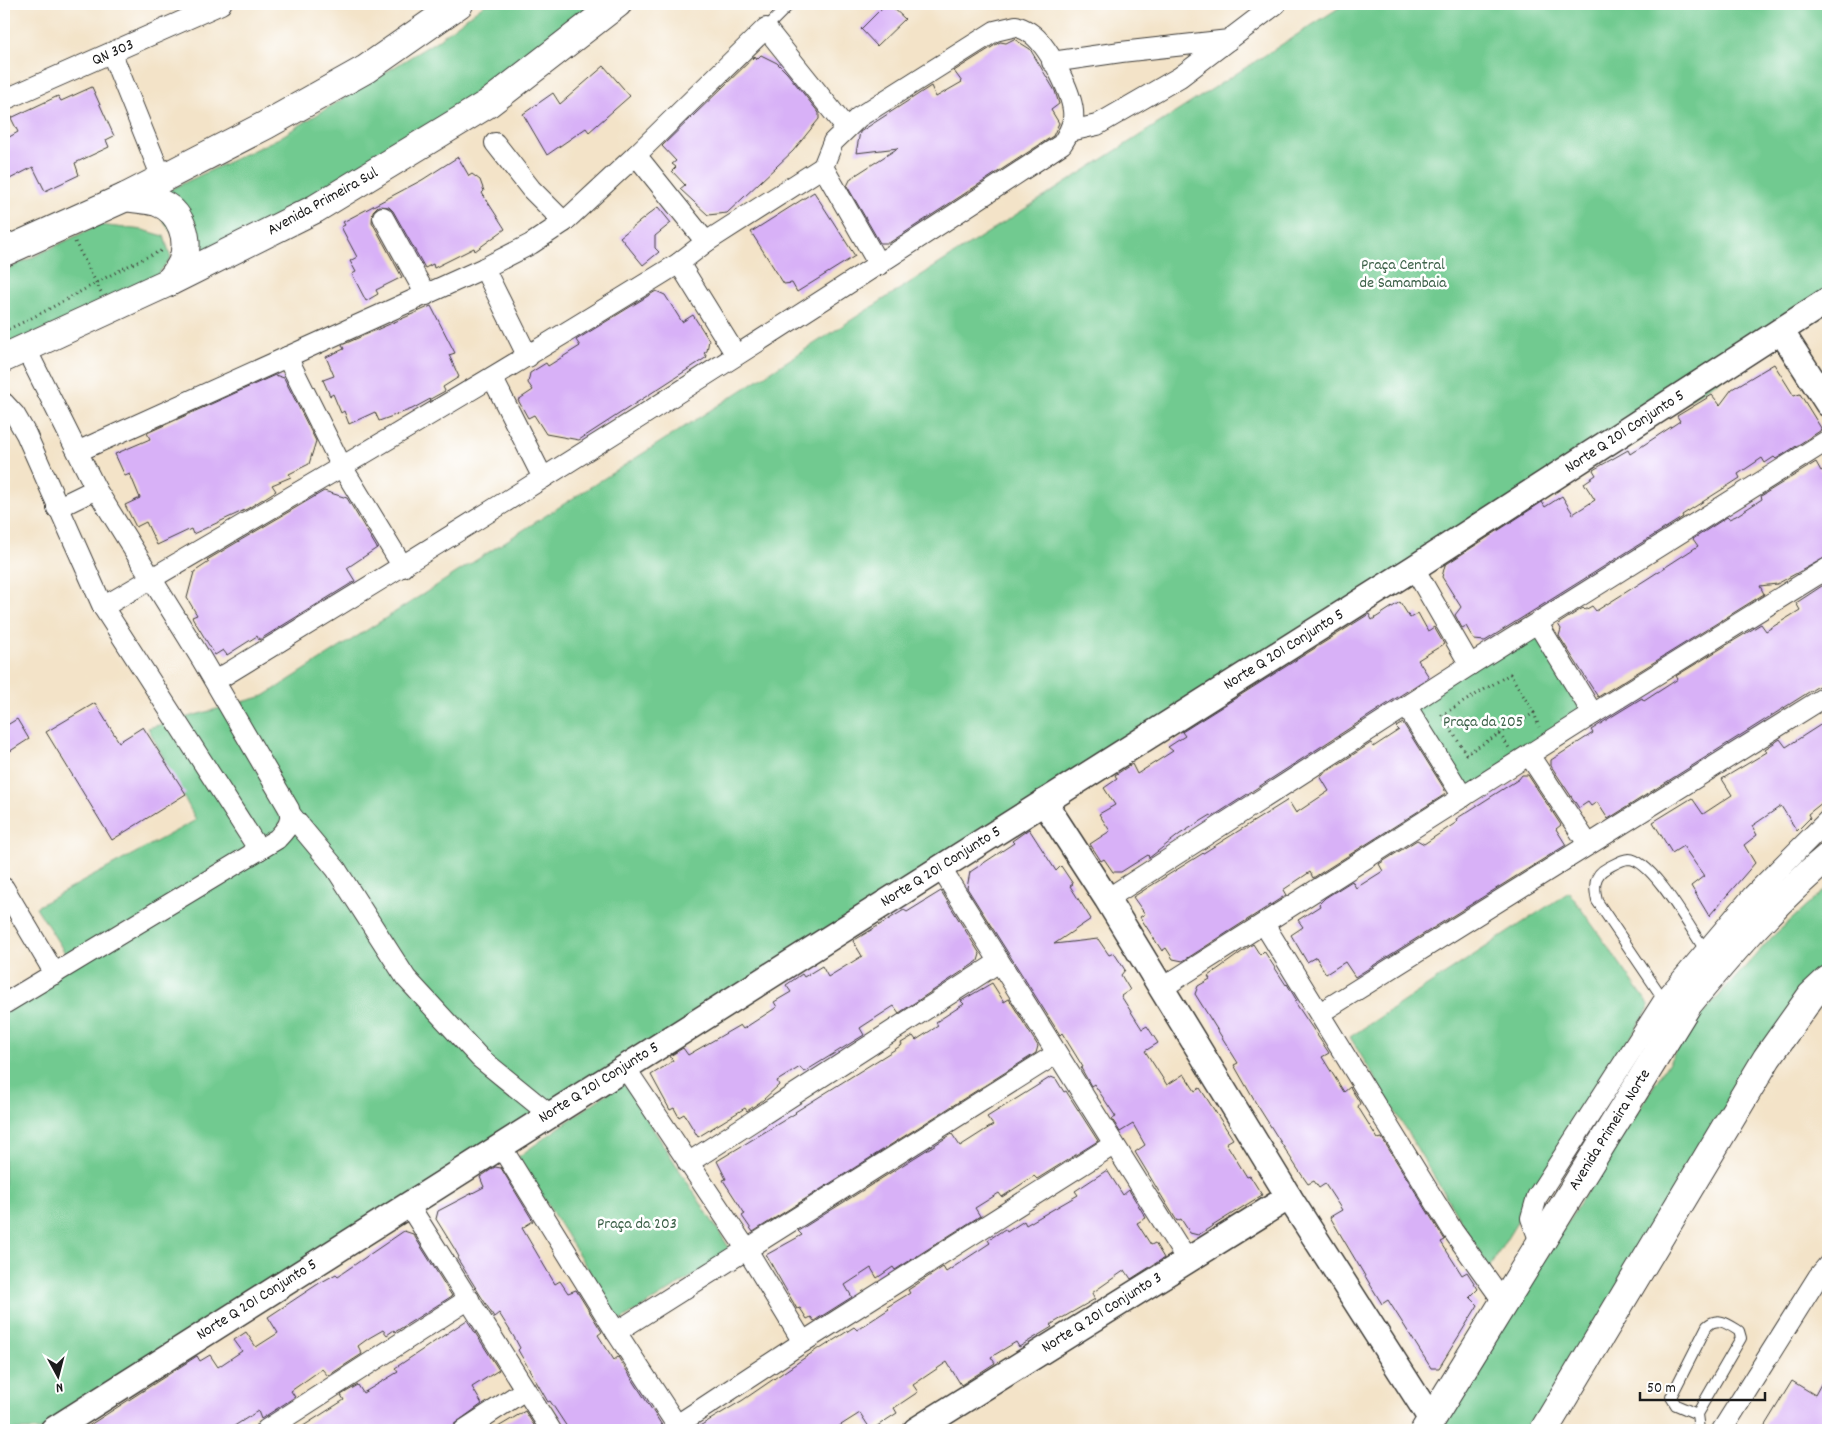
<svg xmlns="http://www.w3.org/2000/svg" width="1832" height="1434" font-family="Dekko,sans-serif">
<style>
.park{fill:#71ca90;stroke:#467356}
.building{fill:#d8b1f7}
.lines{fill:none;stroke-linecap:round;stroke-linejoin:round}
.service-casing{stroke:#3c3a36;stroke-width:12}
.minor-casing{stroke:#3c3a36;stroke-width:22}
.tertiary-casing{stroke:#3c3a36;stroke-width:28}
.secondary-casing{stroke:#3c3a36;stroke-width:30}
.path{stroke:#3c3a36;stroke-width:3;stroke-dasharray:1 4;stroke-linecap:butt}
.service{stroke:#fff;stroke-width:10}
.minor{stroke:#fff;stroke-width:20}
.tertiary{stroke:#fff;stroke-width:25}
.secondary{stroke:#fff;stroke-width:28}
.labels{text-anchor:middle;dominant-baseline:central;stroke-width:5;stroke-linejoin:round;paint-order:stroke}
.street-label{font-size:16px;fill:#1c1c1c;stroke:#fff}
.park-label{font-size:16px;fill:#3e624a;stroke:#fff}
</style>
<rect width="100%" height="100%" fill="#fff"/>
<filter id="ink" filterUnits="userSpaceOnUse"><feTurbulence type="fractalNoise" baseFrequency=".02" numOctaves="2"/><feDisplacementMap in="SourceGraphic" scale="10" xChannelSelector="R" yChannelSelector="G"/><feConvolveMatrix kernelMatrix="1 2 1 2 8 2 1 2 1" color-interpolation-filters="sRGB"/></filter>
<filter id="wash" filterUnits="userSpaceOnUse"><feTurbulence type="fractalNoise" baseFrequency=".0096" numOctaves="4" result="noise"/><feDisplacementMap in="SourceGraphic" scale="20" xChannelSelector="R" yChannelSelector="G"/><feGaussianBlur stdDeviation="1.12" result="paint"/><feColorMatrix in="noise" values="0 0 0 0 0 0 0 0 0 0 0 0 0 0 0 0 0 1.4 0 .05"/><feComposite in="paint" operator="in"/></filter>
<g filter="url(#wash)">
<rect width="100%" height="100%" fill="#f3e3c8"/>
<g class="park">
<polygon points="485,4 602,4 435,133 192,261 148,200 279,138 435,42"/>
<polygon points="1345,4 1828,4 1828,312 55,1430 4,1430 4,1006 72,964 36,907 196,820 148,728 264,696"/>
<polygon points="99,225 143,230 164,236 171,258 150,284 4,347 4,271"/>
<polygon points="1540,611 1603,715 1463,809 1399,703"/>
<polygon points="1828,887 1828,965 1821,969 1534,1430 1441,1430 1497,1334 1691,1027 1773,936"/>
<polygon points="1569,892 1650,1006 1489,1268 1350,1037"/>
<polygon points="623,1082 732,1252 620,1321 518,1157"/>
</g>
<g id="blocks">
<g class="building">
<polygon points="886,4 889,4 905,19 877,46 861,29"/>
<polygon points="1014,39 1030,49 1055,91 1059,104 1051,110 1059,123 1053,136 889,243 880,243 847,186 851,178 898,148 856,153 860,132 931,86 936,97 962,82 954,71 1000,42 1006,43"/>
<polygon points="761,55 777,63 787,73 819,113 819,119 793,151 727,213 708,215 680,189 685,185 672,171 676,167 672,164 676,161 662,146 755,56 757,59"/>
<polygon points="604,66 630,96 589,132 586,128 547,155 523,114 553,93 560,104"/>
<polygon points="92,87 114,136 106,140 109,147 75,163 79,175 45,191 33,167 4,182 4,140 18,132 11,118 58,96 61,101"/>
<polygon points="458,157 469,176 472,174 480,180 484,191 482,193 505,229 475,251 474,248 434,268 433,264 425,268 393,211 389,207 378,206 373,211 372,222 402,277 376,290 378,294 366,301 352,274 356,272 350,261 357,257 341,227 345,225 343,222 422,180"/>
<polygon points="814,192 855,256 797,292 792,283 784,284 751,232"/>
<polygon points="658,207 671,223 655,236 655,248 659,252 643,265 620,237"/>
<polygon points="656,291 665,295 682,322 693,315 709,340 707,351 704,353 707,357 579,440 546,434 534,415 528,418 518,400 533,390 528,383 530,373 546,363 548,366 580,346 576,340"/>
<polygon points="431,306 455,353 449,355 459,377 443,387 445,391 412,409 379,421 375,412 349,424 344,411 341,413 333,394 330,396 323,380 334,376 326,357 344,349 342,345"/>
<polygon points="1774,364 1794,396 1800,394 1821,428 1820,431 1776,459 1774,457 1765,463 1762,458 1738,474 1740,478 1682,515 1683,517 1485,641 1474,640 1466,626 1462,628 1455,615 1461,607 1442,577 1445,565 1542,502 1545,507 1562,496 1573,514 1595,500 1584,483 1596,475 1593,470 1628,450 1630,454 1680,421 1677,416 1712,395 1720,405 1732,389"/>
<polygon points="275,375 284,378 316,441 309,464 289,474 291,477 272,485 276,491 247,509 193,534 191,529 157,545 146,522 136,527 125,505 140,498 130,474 125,476 115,454 150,439 147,433"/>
<polygon points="1816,462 1821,471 1828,467 1828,556 1777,584 1760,586 1764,594 1598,697 1559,636 1561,629 1558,624 1583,608 1585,610 1592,606 1596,611 1647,579 1698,546 1693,539 1727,517 1729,519 1736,516 1762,499 1761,496"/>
<polygon points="324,491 347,498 377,548 347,568 355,581 259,640 257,636 227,655 223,650 215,655 192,617 197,615 187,598 194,572 209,562 207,560"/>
<polygon points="1828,582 1828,680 1608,819 1597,802 1591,806 1588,802 1579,808 1551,766 1551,760 1593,733 1591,730 1611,717 1642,698 1644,701 1678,679 1676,676 1761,624 1766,631 1800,610 1796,603"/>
<polygon points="1400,602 1410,618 1418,613 1428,631 1434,627 1444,644 1418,660 1429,677 1212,817 1211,815 1180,834 1149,858 1148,855 1121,872 1113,872 1104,859 1101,861 1090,844 1110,831 1099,814 1115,805 1104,788 1117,779 1115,775 1132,764 1137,774 1173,751 1168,747 1185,736 1182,732 1369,614 1372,620"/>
<polygon points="95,703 119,742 143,727 186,794 112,840 46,732"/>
<polygon points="17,719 29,739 4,755 4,727"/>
<polygon points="1828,720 1828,798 1808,814 1810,818 1797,831 1781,806 1752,826 1757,835 1744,845 1755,863 1709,916 1691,886 1704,876 1683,846 1672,853 1653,822 1692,798 1703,814 1732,795 1722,779 1767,752 1765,749 1780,739 1786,747"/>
<polygon points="1403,723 1445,790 1444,795 1313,878 1310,872 1283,890 1286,895 1183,961 1173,959 1166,948 1162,951 1140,917 1145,914 1133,897 1288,800 1296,813 1329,791 1320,776 1371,743 1373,747 1399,730 1396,727"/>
<polygon points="1522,775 1528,775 1561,825 1556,829 1566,845 1355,977 1345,962 1326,974 1316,957 1307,962 1291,935 1303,927 1298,920 1320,906 1319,904 1325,898 1352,881 1356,888 1383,871 1379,864 1417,840 1424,844 1457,822 1456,819 1519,779"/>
<polygon points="1029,829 1056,871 1061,866 1073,884 1070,886 1091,919 1054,944 1098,939 1109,955 1114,953 1125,970 1121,975 1130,990 1121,996 1142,1029 1147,1026 1158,1043 1145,1051 1167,1085 1184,1074 1195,1091 1200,1088 1233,1139 1226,1143 1247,1177 1250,1176 1262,1195 1198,1235 1190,1233 1181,1219 1177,1221 1167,1205 1135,1152 1145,1145 1133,1124 1120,1132 1112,1119 1116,1117 1094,1084 1091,1086 1081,1068 1083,1067 1062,1033 1060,1035 967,888 970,872 1014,843 1012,841"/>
<polygon points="941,891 980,954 978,961 899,1013 894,1006 860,1028 864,1035 804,1072 800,1067 777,1081 779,1085 763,1100 747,1111 745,1108 698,1137 684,1114 679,1117 674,1108 670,1110 651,1075 673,1061 670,1056 683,1048 688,1055 740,1025 743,1029 777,1007 774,1002 791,992 786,985 802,974 804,977 822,966 828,977 862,956 853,941 904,910 907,912"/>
<polygon points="1253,944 1260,955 1264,951 1286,985 1287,984 1297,1001 1295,1002 1329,1053 1322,1057 1344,1092 1350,1087 1360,1103 1358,1107 1378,1139 1382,1138 1445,1240 1441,1242 1462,1275 1467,1272 1478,1289 1470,1297 1478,1305 1439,1368 1431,1368 1388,1300 1382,1304 1371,1286 1330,1217 1342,1210 1325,1184 1319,1188 1314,1181 1308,1184 1297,1168 1254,1100 1234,1065 1238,1063 1195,994 1198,986 1210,979 1208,976"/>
<polygon points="992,983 1004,1002 1009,999 1038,1046 1036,1053 753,1232 742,1216 745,1214 723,1180 726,1179 717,1161 796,1113 795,1112 902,1045 901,1043 913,1036 916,1040 938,1026 936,1022 964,1004 961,1001"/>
<polygon points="1051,1077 1056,1079 1064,1092 1066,1091 1098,1141 1037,1179 1034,1176 1002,1197 999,1193 975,1208 980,1216 895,1270 893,1267 877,1278 871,1268 845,1285 852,1297 814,1321 811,1317 807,1319 800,1308 797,1309 766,1255 802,1235 798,1231 952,1134 960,1146 993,1125 987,1117"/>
<polygon points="495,1167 501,1168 533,1221 522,1228 555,1284 560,1281 568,1293 576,1290 602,1332 598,1335 614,1360 618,1357 665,1430 569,1430 550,1401 548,1402 518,1350 520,1348 514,1337 499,1313 494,1317 457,1258 459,1257 454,1248 436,1219 438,1211 484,1187 480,1177"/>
<polygon points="1107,1170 1123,1195 1129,1190 1146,1218 1137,1223 1151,1245 1155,1243 1164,1258 1131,1279 1125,1270 1092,1293 1095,1299 1050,1325 1052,1327 1019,1347 1016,1342 991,1357 995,1363 961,1385 947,1362 913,1385 918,1392 894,1408 897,1413 871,1430 860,1413 833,1430 693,1430 743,1400 819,1348 820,1349 854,1327 857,1330 889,1309 887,1307 910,1293 908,1290 943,1267 946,1272 990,1243 988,1240 1005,1229 1007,1232 1024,1221 1026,1225 1078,1195 1075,1191"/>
<polygon points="404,1231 413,1234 452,1296 395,1332 394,1330 387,1335 383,1330 369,1338 358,1346 362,1354 328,1376 322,1369 291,1391 295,1397 261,1419 258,1411 228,1430 82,1430 197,1356 200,1361 210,1355 218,1367 242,1351 234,1340 246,1332 256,1347 278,1333 268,1317 318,1284 336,1274 338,1276"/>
<polygon points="467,1320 499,1370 472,1387 482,1404 453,1425 445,1430 297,1430 344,1400 341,1395 358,1385 363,1393 398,1372 395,1368"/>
<polygon points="1828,1371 1828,1430 1762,1430 1792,1381 1815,1395"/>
<polygon points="525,1411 537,1430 493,1430"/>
</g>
</g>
</g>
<g filter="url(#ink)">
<use href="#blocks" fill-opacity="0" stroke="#3c3a36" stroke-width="1"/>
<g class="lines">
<defs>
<g id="service">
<polyline points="766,28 790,4"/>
<path d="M 1664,1000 L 1597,901 C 1594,888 1593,875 1607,868 C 1613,865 1622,859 1629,859 C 1653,860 1691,930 1705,950"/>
<path d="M 1697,1414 L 1676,1405 L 1671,1397 L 1707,1326 C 1718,1316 1728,1324 1739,1331 L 1741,1338 L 1697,1414 L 1699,1430"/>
</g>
<g id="minor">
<polyline points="112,54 162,178"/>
<polyline points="1052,62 1121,52 1229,40"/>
<polyline points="4,100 221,4"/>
<polyline points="1070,131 1097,125 1180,77 1276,4"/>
<polyline points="495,143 531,189 564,222"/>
<polyline points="636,155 706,242"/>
<polyline points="823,167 879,265"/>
<polyline points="383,217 426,295"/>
<polyline points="679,263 736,355"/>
<polyline points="484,268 528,357"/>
<polyline points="287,357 341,465 403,567"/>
<polyline points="493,379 543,478"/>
<polyline points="4,403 15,415 26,434 103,607 259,850"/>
<polyline points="79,451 484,268 531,244 564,222 636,155 766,28 846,128"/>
<polyline points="57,508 96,489"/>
<polyline points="1414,568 1470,665"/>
<path d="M 103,607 C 296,494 489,381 679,263 L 706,242 L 823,167 L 833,142 L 859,117 L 995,31 L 1016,26 C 1022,28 1028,31 1033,35 C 1049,48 1076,98 1073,119 C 1072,128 1067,136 1062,144 C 783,328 501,507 215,681"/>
<polyline points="1538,624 1593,714"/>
<polyline points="1407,707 1463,797"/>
<polyline points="1529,755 1588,844"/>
<polyline points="291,815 336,869 406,978 480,1058 549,1114"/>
<polyline points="940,867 1187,1260"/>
<polyline points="4,888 55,974"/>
<polyline points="1107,899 1470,665 1828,440"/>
<polyline points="1264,924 1453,1231 1503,1301"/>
<polyline points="1162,988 1593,714 1828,568"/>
<path d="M 4,1004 L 277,839 C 286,829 293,823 289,809 L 202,660 L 96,489 L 25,347"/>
<polyline points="1320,1013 1828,695"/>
<polyline points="624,1066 747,1250 803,1342"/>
<polyline points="500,1145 616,1332 680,1430"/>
<polyline points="688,1163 999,962"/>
<polyline points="408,1204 551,1430"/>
<polyline points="1540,1242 1531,1218 1537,1197 1664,1000 1752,896 1828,820"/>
<polyline points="616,1332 1056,1054"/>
<polyline points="677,1425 803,1342 1113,1145"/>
<polyline points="266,1430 469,1299"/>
<polyline points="464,1430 525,1390"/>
<polyline points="1722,1430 1818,1277 1828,1265"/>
</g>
<g id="tertiary">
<polyline points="1781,331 1828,404"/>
<polyline points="1044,802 1107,899 1289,1197 1431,1419"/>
<polyline points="53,1430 1414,568 1828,300"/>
<polyline points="916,1430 1289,1197"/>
</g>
<g id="secondary">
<path d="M 126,197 C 136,199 148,199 157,202 C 182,211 191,240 182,263 C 179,270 173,277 169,282"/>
<polyline points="4,252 126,197 266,125 366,69 459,4"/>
<polyline points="4,358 169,282 315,209 489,103 617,4"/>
<path d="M 1425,1430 L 1688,1004 C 1731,952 1776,900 1828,857"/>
<polyline points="1544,1430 1767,1058 1811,996 1828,980"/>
</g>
</defs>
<use href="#service" class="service-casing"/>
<use href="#minor" class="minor-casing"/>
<use href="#tertiary" class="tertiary-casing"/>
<use href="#secondary" class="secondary-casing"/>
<g class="path">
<polyline points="75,242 101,292"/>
<path d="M 4,331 C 59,307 107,273 163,250"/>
<polyline points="1534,713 1510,674 1442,715 1466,754 1534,713 1539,727"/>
<polyline points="1500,734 1509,748"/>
</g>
<use href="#service" class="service"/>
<use href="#minor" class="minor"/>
<use href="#tertiary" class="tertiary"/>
<use href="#secondary" class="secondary"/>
</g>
</g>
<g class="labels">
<g class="street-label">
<text transform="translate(113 53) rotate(-24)">QN 303</text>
<text transform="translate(323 202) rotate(-29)">Avenida Primeira Sul</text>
<text transform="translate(1625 432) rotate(-33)">Norte Q 201 Conjunto 5</text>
<text transform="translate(1284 650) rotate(-32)">Norte Q 201 Conjunto 5</text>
<text transform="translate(941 867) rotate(-32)">Norte Q 201 Conjunto 5</text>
<text transform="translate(599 1083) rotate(-32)">Norte Q 201 Conjunto 5</text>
<text transform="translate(1610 1130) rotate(-58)">Avenida Primeira Norte</text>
<text transform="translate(257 1300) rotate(-32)">Norte Q 201 Conjunto 5</text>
<text transform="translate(1102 1313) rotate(-32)">Norte Q 201 Conjunto 3</text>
</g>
<g class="park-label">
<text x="1403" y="265">Praça Central<tspan x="1403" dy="18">de Samambaia</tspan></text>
<text x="1483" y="722">Praça da 205</text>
<text x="637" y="1224">Praça da 203</text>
</g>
</g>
<rect width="1832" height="1434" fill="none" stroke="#fff" stroke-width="20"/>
<g transform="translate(58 1376) rotate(173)" stroke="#ffffff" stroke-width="4" paint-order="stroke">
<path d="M0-4L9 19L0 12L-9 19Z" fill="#1c1c1c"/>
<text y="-8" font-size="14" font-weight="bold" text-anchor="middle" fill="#1c1c1c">N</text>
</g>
<path d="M1640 1392v8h125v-8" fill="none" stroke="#1c1c1c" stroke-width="2.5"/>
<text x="1647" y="1392" font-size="15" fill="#1c1c1c" stroke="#ffffff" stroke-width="4" paint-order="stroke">50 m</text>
</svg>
